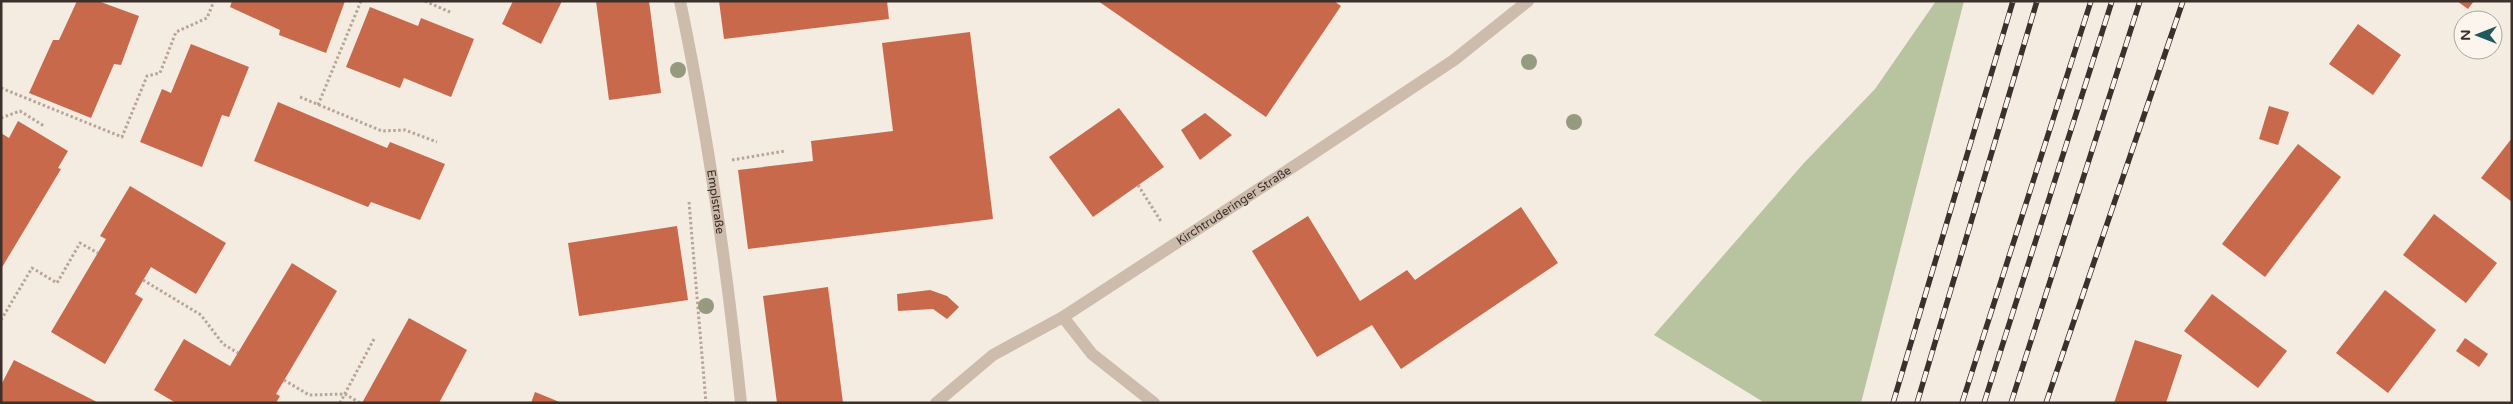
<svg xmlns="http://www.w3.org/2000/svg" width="2513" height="404" font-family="'Varela Round',sans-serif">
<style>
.grass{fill:#b8c4a0}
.building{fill:#c8694b}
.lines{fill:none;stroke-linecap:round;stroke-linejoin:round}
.path{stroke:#b9a596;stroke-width:3;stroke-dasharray:2.5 2.5;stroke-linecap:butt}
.minor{stroke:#cdbbac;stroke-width:12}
.tertiary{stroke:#cdbbac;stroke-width:12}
.rail-casing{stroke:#3b302b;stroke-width:5.5}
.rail{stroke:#fbf5ee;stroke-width:4;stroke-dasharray:11;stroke-linecap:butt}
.tree{fill:#969b7f}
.labels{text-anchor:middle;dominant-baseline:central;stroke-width:4.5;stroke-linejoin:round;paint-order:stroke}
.street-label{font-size:12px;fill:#3b302b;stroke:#fbf5ee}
</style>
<rect width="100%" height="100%" fill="#f4ebe1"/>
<polygon class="grass" points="1936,1 1964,1 1861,403 1765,403 1654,335 1803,164 1875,89"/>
<g class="building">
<polygon points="77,1 98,1 139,16 121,65 114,64 91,118 29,93 53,40 59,40"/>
<polygon points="232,1 345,1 326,53 279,35 280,30 230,7"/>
<polygon points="513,1 562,1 541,44 502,24"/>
<polygon points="596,1 649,1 661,93 609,100"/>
<polygon points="719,1 887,1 889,19 724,39"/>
<polygon points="1098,1 1334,1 1341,6 1266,117"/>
<polygon points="2457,1 2474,1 2468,9"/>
<polygon points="370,7 418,26 421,18 474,39 451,97 404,78 400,88 346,67"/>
<polygon points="2358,24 2401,55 2373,95 2329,64"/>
<polygon points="970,32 993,219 748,249 738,170 813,161 811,141 893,131 882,43"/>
<polygon points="191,44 249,67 229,117 222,115 202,167 140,142 162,89 171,93"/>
<polygon points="278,102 387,148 390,142 445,164 420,220 371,202 368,207 254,161"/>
<polygon points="2269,106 2289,112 2278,145 2259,139"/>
<polygon points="1119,108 1164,167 1093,217 1049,157"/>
<polygon points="1205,113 1232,135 1200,160 1181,130"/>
<polygon points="18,121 68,151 58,168 61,169 1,269 1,133 9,138"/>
<polygon points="2512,138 2512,202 2481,178"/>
<polygon points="2298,144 2341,177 2265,277 2222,244"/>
<polygon points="130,186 226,243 196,294 151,267 135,294 143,299 105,364 51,332 106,239 100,236"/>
<polygon points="1521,207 1558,263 1401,369 1372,325 1317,357 1252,251 1308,216 1360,301 1407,270 1415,280"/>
<polygon points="2434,214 2497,263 2466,303 2403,255"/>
<polygon points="677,226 688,300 579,316 568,243"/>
<polygon points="292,263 337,291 276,394 280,396 276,403 176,403 154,390 184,339 230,366"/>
<polygon points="828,287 843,403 777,403 763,296"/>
<polygon points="930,290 947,296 959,307 947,319 933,309 898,311 897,294"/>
<polygon points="2385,290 2436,330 2388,393 2336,353"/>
<polygon points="2212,294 2287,351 2258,388 2184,331"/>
<polygon points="409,318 467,350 439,403 362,403"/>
<polygon points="2465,338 2488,354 2479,367 2456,351"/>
<polygon points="2135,340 2182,355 2166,403 2114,403"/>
<polygon points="14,360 99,403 1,403 1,385"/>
<polygon points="535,392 562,403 531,403"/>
</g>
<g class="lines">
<g class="path">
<polyline points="425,1 452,13"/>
<polyline points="1,88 122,137 147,76 160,73 176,32 207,18 214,1"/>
<polyline points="300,97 382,131 405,130 437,142"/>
<polyline points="318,105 361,1"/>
<polyline points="1,118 20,111 44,126"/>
<polyline points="732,160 785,151"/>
<polyline points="1138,185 1162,223"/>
<polyline points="689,202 706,403"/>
<polyline points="143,280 201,315 223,344 238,353"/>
<polyline points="1,320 32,268 57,283 80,243 98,253"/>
<polyline points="284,380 309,395 345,394 360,403"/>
<polyline points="340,403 374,339"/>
</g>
<g class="minor">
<polyline points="1063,317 1092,354 1154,403"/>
<path id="s1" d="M 936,403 L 993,355 L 1063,317 L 1308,157 L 1454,60 L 1528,1"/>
</g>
<path class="tertiary" id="s2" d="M 680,1 C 708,134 727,268 741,403"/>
<defs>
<g id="rail">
<polyline points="1893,403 2013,1"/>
<polyline points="1917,403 2037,1"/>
<polyline points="1962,403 2091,1"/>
<polyline points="1984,403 2112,1"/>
<polyline points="2011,403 2140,1"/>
<polyline points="2046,403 2183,1"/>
</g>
</defs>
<use href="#rail" class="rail-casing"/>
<use href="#rail" class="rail"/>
</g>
<g class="tree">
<circle cx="1529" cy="62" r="8"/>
<circle cx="678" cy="70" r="8"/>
<circle cx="1574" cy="122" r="8"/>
<circle cx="706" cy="306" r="8"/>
</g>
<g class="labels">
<g class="street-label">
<text stroke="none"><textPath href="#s2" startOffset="204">Emplstraße</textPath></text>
<text stroke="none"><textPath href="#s1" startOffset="358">Kirchtruderinger Straße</textPath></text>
</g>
</g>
<rect width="2513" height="404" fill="none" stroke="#3b302b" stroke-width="5"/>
<g transform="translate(2478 35) rotate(270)"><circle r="24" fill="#fbf5ee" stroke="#aea6a0"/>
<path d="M0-4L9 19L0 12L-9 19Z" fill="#1f5a5e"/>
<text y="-8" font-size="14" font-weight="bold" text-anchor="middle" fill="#3b302b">N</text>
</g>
</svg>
